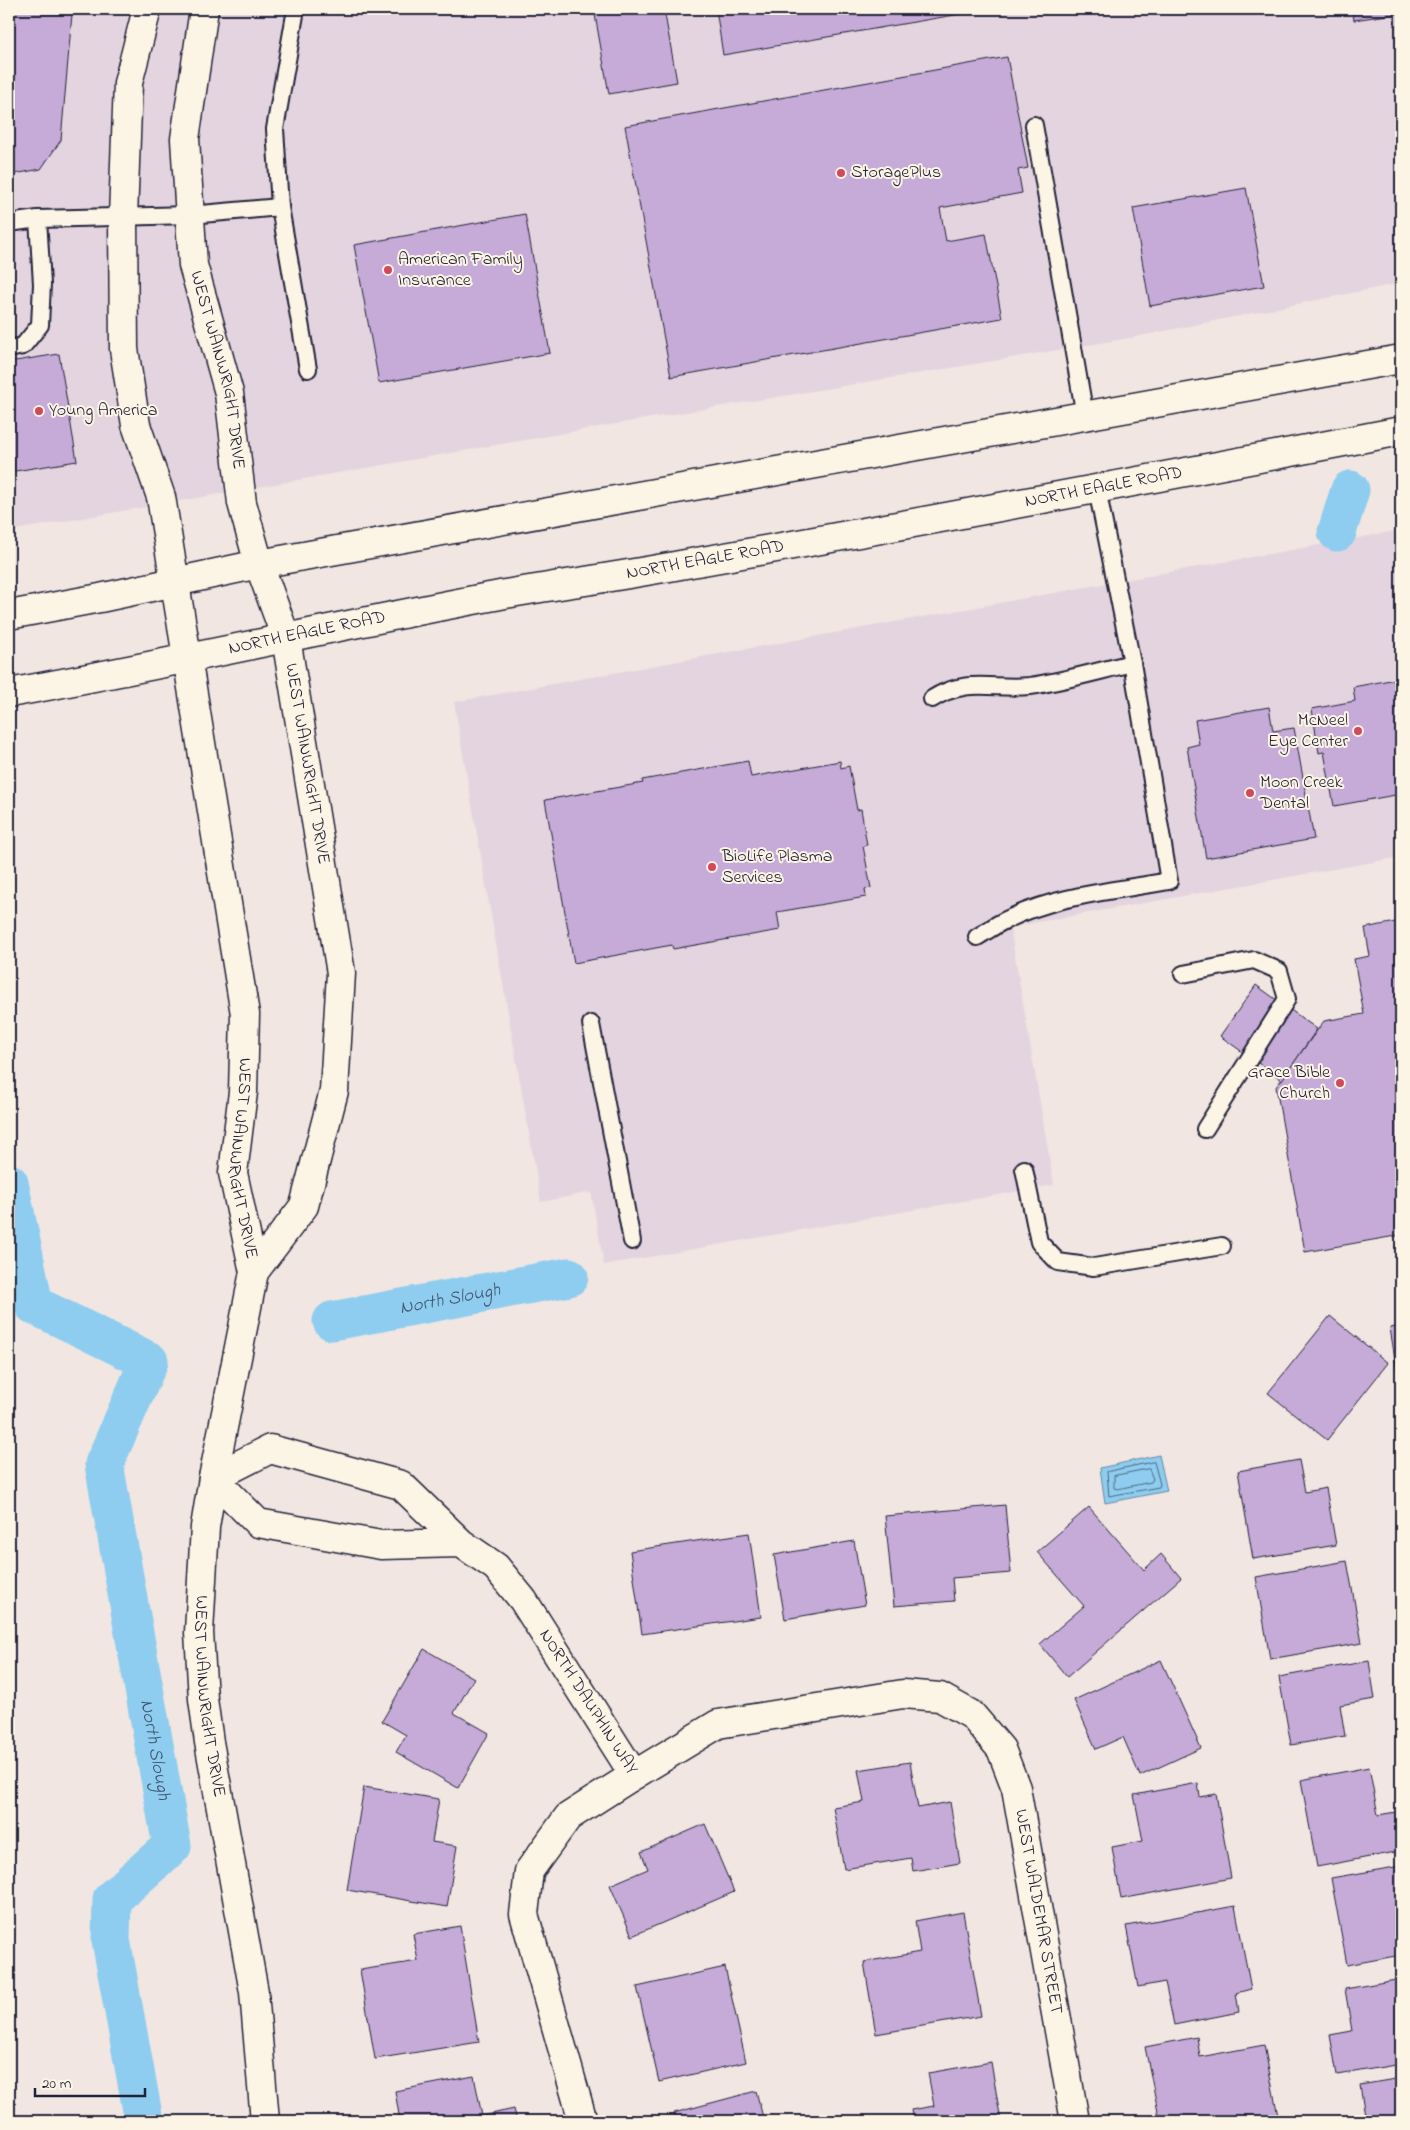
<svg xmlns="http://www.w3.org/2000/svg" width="1410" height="2130" font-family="'Indie Flower',sans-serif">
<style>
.built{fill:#e4d4df}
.water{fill:#8ecdef;stroke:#6389a7}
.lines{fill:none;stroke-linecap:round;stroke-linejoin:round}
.shore{stroke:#4d6683;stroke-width:1}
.canal{stroke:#8ecdef;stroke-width:39}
.building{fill:#c6abd8;stroke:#22223b}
.lane-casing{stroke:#22223b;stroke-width:20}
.street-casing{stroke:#22223b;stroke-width:31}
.highway-casing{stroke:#22223b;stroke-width:31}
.lane{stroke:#fcf5e5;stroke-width:16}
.street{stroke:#fcf5e5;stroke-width:28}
.highway{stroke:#fcf5e5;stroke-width:28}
.poi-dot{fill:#d1495b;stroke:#fcf5e5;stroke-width:2}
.labels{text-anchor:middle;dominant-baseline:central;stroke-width:4;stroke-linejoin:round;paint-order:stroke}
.poi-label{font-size:18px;fill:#22223b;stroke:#fcf5e5;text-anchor:start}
.street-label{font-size:18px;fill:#22223b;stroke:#fcf5e5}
.water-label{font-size:19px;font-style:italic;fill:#425571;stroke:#fcf5e5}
</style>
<rect width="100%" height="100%" fill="#f1e6e2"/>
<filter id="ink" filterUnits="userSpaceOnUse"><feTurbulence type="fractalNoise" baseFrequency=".02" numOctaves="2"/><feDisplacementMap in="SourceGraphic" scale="10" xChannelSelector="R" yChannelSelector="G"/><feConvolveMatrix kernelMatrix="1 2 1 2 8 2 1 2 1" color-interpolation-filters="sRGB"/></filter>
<g filter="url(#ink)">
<g class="built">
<polygon points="9,9 1401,9 1401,283 1130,338 627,422 9,531"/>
<polygon points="1401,530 1401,857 1010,927 1054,1185 604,1265 591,1192 541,1202 454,702"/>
</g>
<polygon class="water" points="1159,1455 1167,1491 1105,1503 1100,1468"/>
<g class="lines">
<g class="shore">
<polygon points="1154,1462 1160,1484 1159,1487 1109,1496 1107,1472"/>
<polygon points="1149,1469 1153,1479 1151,1482 1117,1489 1114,1488 1114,1476"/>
</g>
<g class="canal">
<polyline points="1337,532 1350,490"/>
<path id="s1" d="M 9,1183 L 34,1305 L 149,1361 L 104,1464 L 172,1846 L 112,1899 L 111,1940 L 144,2121"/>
<path id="s2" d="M 332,1321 L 569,1277"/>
</g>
</g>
<g class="building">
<polygon points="9,9 72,14 61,140 41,169 9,175"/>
<polygon points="594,9 664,9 677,82 609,94"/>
<polygon points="716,9 971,9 972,12 723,55"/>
<polygon points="1352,9 1401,9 1401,13 1354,20"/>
<polygon points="1007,57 1028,168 1018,170 1022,193 940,208 946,241 986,234 1002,318 671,377 625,126"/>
<polygon points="1246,188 1264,286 1150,306 1133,208"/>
<polygon points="525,214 550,353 379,383 354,245"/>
<polygon points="59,354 77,461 9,472 9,362"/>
<polygon points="1401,678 1401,794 1334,806 1324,752 1319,753 1312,709 1355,701 1353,687"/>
<polygon points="1269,707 1273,731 1294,728 1314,839 1206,858 1187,747 1199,744 1195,720"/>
<polygon points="748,761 751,777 840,761 841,768 849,766 857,810 861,809 867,845 863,846 871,888 865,889 866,897 777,912 780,930 673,949 672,945 574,963 545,800 643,783 642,780"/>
<polygon points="1399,910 1401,910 1401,1235 1305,1252 1276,1087 1324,1021 1364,1014 1354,959 1370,956 1365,928 1401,921"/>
<polygon points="1256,985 1317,1029 1282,1080 1220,1036"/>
<polygon points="1330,1316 1388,1363 1327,1440 1268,1393"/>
<polygon points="1401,1326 1401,1383 1399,1384 1390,1328"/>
<polygon points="1299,1460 1305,1492 1326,1488 1336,1545 1253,1559 1238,1471"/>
<polygon points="1005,1505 1011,1573 952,1578 954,1601 894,1606 885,1516"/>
<polygon points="1089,1507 1144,1570 1161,1554 1181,1578 1067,1677 1040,1644 1084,1606 1037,1552"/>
<polygon points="749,1533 761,1617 642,1634 630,1551"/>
<polygon points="854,1541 865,1605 785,1619 774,1555"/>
<polygon points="1347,1561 1362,1643 1270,1659 1256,1577"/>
<polygon points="424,1649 474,1678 454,1713 489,1733 458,1788 396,1752 406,1735 382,1721"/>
<polygon points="1161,1660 1201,1748 1140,1776 1123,1737 1096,1749 1074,1700"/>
<polygon points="1369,1661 1375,1699 1340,1705 1345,1736 1291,1745 1279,1677"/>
<polygon points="910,1762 918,1808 950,1802 960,1863 913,1871 911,1858 844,1869 833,1807 864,1802 858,1770"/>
<polygon points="1369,1767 1378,1815 1396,1812 1401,1840 1401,1851 1317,1867 1301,1780"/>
<polygon points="1198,1783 1200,1797 1216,1794 1231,1878 1121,1899 1112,1847 1143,1841 1134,1795"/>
<polygon points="364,1787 439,1799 432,1842 457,1846 447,1907 347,1890"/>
<polygon points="705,1824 734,1892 632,1936 610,1885 648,1869 641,1852"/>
<polygon points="1401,1866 1401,1955 1347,1965 1331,1878"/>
<polygon points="1235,1906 1251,1989 1236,1993 1239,2012 1174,2025 1165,1982 1138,1987 1126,1926"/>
<polygon points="963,1912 981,2016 876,2034 864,1962 920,1952 915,1921"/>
<polygon points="460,1926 479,2042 375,2059 360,1970 418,1961 413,1934"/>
<polygon points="725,1967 746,2062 659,2082 637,1987"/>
<polygon points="1396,1980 1401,2009 1401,2064 1337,2075 1330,2035 1352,2031 1345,1989"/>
<polygon points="1197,2037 1200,2057 1264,2045 1279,2121 1160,2121 1145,2047"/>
<polygon points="991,2062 1001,2121 913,2121 911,2110 934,2106 928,2073"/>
<polygon points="474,2076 482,2116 514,2109 517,2121 400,2121 395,2091"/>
<polygon points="1401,2078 1401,2121 1366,2121 1360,2085"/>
<polygon points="756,2091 764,2121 677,2121 674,2113"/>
</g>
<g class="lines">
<defs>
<g id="lane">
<polyline points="1034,125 1085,416"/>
<polyline points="280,207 275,129 296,9"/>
<polyline points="9,223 38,219 190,215 280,207 308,369"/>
<polyline points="9,349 23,346 40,325 42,284 38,219"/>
<path d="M 932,699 C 966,677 993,690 1030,686 C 1064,681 1098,671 1132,663"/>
<path d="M 977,937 C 986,932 995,925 1004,921 C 1055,895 1114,891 1169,881 L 1132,663 L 1097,489"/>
<polyline points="1183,974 1254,960 1279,971 1287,999 1205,1129"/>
<polyline points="591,1024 632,1241"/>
<polyline points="1024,1169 1039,1242 1058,1262 1094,1267 1222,1246"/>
</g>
<g id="street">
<path id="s3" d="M 147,9 L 128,83 L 123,217 L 124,349 L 136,425 L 161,497 L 245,1014 L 243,1092 L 233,1173 L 254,1272 L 213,1478 L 205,1527 L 199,1632 L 203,1699 L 209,1742 L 254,1992 L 265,2121"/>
<path id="s4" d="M 204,9 L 185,139 L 193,265 L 229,393 L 242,503 L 259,564 L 286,638 L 341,973 L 334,1091 L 304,1206 L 254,1272"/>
<path id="s5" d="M 461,1543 L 381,1545 L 258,1523 L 213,1478 L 270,1449 L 401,1485 L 461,1543 L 496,1567 L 523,1600 L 634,1775 L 718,1724 L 903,1694 L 940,1697 L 972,1715 L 1001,1749 L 1016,1788 L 1075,2121"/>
<polyline points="583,2121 524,1914 529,1871 568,1817 634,1775"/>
</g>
<g id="highway">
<polyline points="9,615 100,598 259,564 1401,359"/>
<path id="s6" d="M 9,693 C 175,663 339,625 505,594 C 563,584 622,576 680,565 C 921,523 1161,477 1401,431"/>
</g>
</defs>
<use href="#lane" class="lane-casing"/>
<use href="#street" class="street-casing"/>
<use href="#highway" class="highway-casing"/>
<use href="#lane" class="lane"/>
<use href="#street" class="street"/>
<use href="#highway" class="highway"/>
</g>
</g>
<g class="poi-dot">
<circle cx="841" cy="173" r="5"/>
<circle cx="388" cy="270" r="5"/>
<circle cx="39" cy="411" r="5"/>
<circle cx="1358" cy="731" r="5"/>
<circle cx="1250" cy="793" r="5"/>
<circle cx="712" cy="867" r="5"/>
<circle cx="1340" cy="1083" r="5"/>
</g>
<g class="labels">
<g class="poi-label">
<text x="851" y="173">StoragePlus</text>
<text x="398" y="260">American Family<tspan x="398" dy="21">Insurance</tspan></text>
<text x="49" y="411">Young America</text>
<text x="1348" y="721" text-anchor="end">McNeel<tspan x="1348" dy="21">Eye Center</tspan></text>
<text x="1260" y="783">Moon Creek<tspan x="1260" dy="21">Dental</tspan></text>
<text x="722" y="857">BioLife Plasma<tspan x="722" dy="21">Services</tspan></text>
<text x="1330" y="1073" text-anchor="end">Grace Bible<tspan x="1330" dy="21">Church</tspan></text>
</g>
<g class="street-label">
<text stroke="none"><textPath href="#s4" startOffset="366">WEST WAINWRIGHT DRIVE</textPath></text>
<text stroke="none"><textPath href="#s6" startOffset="1114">NORTH EAGLE ROAD</textPath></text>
<text stroke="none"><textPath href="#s6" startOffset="709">NORTH EAGLE ROAD</textPath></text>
<text stroke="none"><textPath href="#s6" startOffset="304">NORTH EAGLE ROAD</textPath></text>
<text stroke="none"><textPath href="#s4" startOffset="771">WEST WAINWRIGHT DRIVE</textPath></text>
<text stroke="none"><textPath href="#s3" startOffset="1165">WEST WAINWRIGHT DRIVE</textPath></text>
<text stroke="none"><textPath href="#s3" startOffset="1710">WEST WAINWRIGHT DRIVE</textPath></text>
<text stroke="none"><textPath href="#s5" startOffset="758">NORTH DAUPHIN WAY</textPath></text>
<text stroke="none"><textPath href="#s5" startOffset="1416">WEST WALDEMAR STREET</textPath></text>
</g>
<g class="water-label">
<text stroke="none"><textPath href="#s2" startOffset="120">North Slough</textPath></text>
<text stroke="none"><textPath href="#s1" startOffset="655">North Slough</textPath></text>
</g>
</g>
<rect width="1410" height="2130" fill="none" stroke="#fcf5e5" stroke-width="30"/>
<rect x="15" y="15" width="1380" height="2100" fill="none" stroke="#22223b" stroke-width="2" filter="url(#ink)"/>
<path d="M35 2088v8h110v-8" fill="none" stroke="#22223b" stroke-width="2.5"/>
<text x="42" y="2088" font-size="15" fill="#22223b" stroke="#fcf5e5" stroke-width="4" paint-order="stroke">20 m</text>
</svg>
